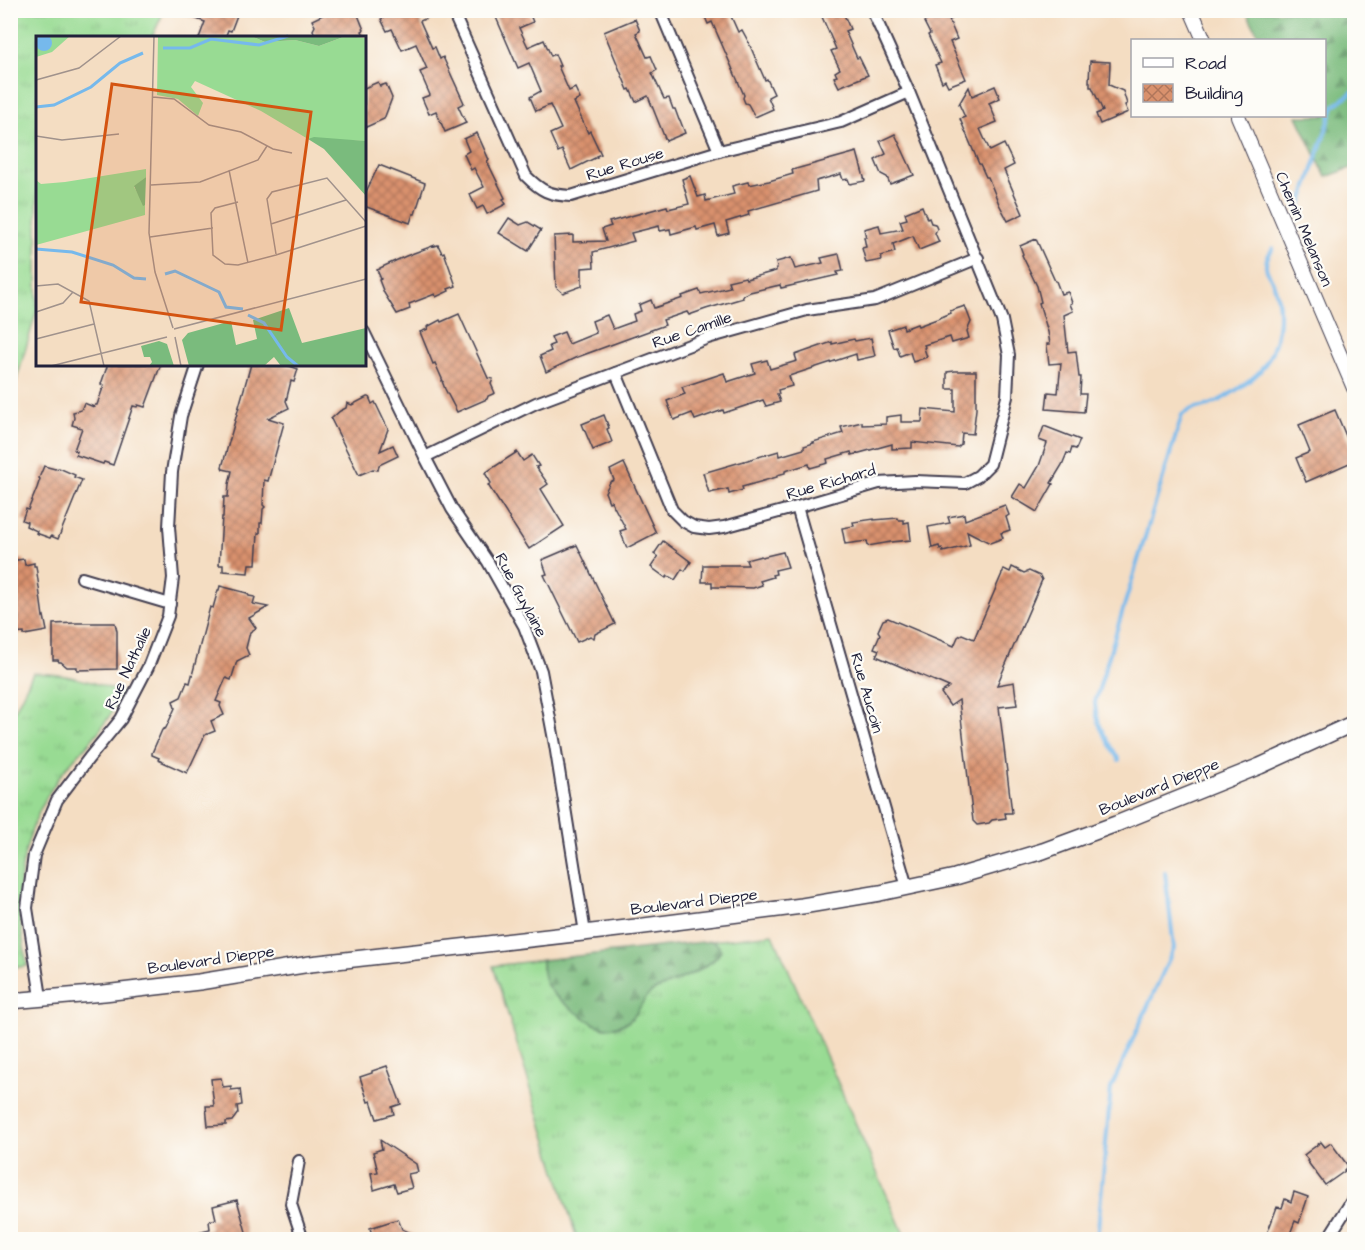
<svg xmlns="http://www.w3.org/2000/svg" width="1365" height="1250" font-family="'Architects Daughter',sans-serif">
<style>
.grass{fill:url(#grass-tufts);stroke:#5d7e67;stroke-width:1.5}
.forest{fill:url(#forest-firs);stroke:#4e6e5c;stroke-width:1.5}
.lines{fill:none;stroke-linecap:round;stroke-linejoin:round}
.stream{stroke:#76b9ec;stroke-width:4}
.building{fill:url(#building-cross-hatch)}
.minor-casing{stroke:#423e4f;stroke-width:14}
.tertiary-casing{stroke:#423e4f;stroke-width:16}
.secondary-casing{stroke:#423e4f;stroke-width:18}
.minor{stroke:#fff;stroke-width:10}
.tertiary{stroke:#fff;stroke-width:14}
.secondary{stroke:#fff;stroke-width:15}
.labels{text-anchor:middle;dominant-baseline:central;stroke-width:4.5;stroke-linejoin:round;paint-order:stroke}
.street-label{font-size:16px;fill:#22223b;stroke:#fdfcf7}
.inset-river{fill:none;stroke:#76b9ec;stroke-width:3}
.inset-road{fill:none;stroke:#a0928c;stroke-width:1.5}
.view{fill:#d45411;fill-opacity:0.15;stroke:#d45411;stroke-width:3}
.inset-edge{fill:none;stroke:#22223b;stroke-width:3}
</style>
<defs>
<pattern id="grass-tufts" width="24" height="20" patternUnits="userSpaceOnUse" patternTransform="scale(1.5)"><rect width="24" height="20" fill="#98db93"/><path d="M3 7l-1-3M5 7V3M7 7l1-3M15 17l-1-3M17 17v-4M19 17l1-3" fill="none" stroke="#83bc80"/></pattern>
<pattern id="forest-firs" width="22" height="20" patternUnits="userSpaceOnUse" patternTransform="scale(1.5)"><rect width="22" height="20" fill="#7abb7d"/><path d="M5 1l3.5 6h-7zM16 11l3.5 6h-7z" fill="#649868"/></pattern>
<pattern id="building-cross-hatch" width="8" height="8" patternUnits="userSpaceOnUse" patternTransform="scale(1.5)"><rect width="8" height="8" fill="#d9916d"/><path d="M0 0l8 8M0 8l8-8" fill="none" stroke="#b0765b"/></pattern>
</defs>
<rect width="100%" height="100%" fill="#fdfcf7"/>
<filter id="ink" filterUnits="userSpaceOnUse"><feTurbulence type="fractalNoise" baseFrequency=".0167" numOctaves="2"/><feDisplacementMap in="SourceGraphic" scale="12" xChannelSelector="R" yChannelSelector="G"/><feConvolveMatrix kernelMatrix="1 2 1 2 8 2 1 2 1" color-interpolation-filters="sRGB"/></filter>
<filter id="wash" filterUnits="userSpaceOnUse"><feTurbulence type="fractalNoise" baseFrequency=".008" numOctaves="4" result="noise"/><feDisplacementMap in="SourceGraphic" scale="24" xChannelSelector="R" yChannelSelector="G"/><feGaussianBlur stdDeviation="1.35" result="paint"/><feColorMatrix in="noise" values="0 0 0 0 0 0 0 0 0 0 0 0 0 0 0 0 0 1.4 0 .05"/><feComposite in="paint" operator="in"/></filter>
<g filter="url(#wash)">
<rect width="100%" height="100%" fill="#f4ddc2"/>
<g class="grass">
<polygon points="11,10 164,11 152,37 38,38 37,310 11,399"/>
<path d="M 33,673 C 68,674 91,681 123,693 C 114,710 103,727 90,742 C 83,750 75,758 68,766 C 33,808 15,866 20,921 C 22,936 25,951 27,966 L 11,968 L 11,716 L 16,708 Z"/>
<path d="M 773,934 L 906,1239 L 577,1239 L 493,966 L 542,960 L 542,969 L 554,995 L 594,1024 L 605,1028 L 616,1027 L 628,1022 L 637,1012 L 646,996 L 651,992 C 672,982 695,974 714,960 L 716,943 L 711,941 Z"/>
</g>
<g class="forest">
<polygon points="1246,11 1354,11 1354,167 1326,177 1297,116 1324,116 1324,40 1261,40"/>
<path d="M 711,941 C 717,943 719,945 721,951 C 710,970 674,981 655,990 C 640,997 640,1017 625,1023 C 618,1026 610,1029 603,1027 C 590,1024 555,998 548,987 C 543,979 542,970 542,960 Z"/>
</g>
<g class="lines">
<g class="stream">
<polyline points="1298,214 1334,106 1354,91"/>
<path d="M 1119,760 C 1107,739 1096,726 1095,702 L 1182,415 C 1190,407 1202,408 1212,404 C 1224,399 1253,380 1261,370 C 1279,348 1284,311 1274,285 C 1272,278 1265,272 1266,264 C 1266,258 1270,253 1273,248"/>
<polyline points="1097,1240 1111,1088 1174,948 1165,872"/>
</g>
</g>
<g id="blocks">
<g class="building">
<polygon points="178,10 239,10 231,31 228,30 225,38 199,38 205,22 177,12"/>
<polygon points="333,10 356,10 364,30 362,31 365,38 316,38 313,30 315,26 312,20"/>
<polygon points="400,10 444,10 420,21 432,48 435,47 440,59 443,57 464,103 458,106 466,123 445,132 436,111 429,114 422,98 430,95 420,72 427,69 416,44 402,50 392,29 387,31 381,19"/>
<polygon points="507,10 528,10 533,22 519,28 528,47 544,40 551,56 555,54 560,66 558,66 569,91 575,88 580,99 574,102 588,133 590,131 601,154 596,156 597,157 571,170 562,150 558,152 550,134 561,129 550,105 536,111 530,97 541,91 529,63 518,68 495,15"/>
<polygon points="702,10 737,10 730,14 738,32 742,30 748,41 765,80 767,79 774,94 768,97 773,109 755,117 748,104 745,103 743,98 744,95 712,22 708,24"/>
<polygon points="819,10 842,10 850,29 845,31 857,58 859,57 868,75 839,87 834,77 837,76 835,72 840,69 831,51 836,49"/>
<polygon points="924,10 971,10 949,20 957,39 950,42 966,79 948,86 945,80 942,82 935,65 941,63 928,35 930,34 924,22 928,20"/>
<polygon points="635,19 640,31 636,33 647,57 651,56 657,70 652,73 664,99 669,98 673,109 675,109 679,120 680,120 685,133 666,141 648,96 636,102 630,89 628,90 604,32"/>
<polygon points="1090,61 1110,62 1109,85 1123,91 1127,104 1125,105 1128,112 1100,124 1096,114 1103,111 1092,87 1090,87 1090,82 1089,82"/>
<polygon points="378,82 380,86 386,84 392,98 384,119 364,128 364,88"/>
<polygon points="995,86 1000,98 989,103 997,122 980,129 990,151 1004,144 1014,165 1004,170 1023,214 1008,221 999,204 988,177 986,177 980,164 979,164 960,119 965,117 959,104 969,87 972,96"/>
<polygon points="477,133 489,160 487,161 505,198 503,199 506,204 487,214 483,206 477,209 471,197 470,194 484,187 474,168 471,170 464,154 469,151 464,139"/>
<polygon points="895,134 914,175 890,184 887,177 881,174 875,160 886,154 880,141"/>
<polygon points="857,152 865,181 850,184 848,179 843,180 841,174 816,181 817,191 748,211 749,215 726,222 729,233 718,236 715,225 697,230 696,227 671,234 670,229 660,231 659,226 631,233 634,241 593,252 594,267 582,268 582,286 563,293 556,287 554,236 573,235 573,242 606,241 602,229 611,226 609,222 667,206 668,209 689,204 682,179 690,176 698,197 705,195 706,201 734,194 732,186 748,182 749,185 769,181 793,174 792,170"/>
<polygon points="379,165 425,183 415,214 413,214 410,223 364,206 364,196"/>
<polygon points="922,206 927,219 929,218 931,223 935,224 937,229 935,233 939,242 919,250 913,236 893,244 895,252 881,256 882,260 866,263 862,248 866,247 864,237 866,237 864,229 879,225 881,233 903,229 900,221 907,219 905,213"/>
<polygon points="509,218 520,225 528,222 541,230 528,251 499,233"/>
<polygon points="1036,239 1055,281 1056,281 1061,294 1068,292 1072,303 1070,304 1073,311 1064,315 1068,352 1076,351 1079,377 1081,377 1080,394 1086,394 1084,412 1046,409 1048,392 1058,393 1061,363 1049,364 1047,346 1047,344 1050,344 1048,332 1039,303 1041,302 1037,286 1022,255 1023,254 1020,246"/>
<polygon points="435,245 435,246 438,245 442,253 444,252 456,286 448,289 449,291 436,297 435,294 409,304 410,309 397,314 384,293 379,280 381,279 377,270 380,269 380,268 406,256"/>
<polygon points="839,254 843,271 837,272 838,275 781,288 780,285 750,292 742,296 743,298 706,309 689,315 687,312 663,320 665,325 575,358 546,372 540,356 551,351 549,346 554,344 551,337 564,332 569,344 596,333 592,321 607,315 613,329 635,321 633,314 641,311 639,305 651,300 654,308 683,298 682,296 699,290 701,294 730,287 728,281 745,277 746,279 776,271 776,268 777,268 776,262 791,258 795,269 823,263 821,258"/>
<polygon points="965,306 971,322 967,331 969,338 952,343 950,337 924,345 925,347 924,348 927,357 913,362 910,352 900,356 897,347 894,348 888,330 903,325 904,329 917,324 918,326 937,319 951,313 950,311"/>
<polygon points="459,314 488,378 493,379 491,384 495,393 488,396 487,399 457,412 445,389 442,381 443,381 435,363 433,364 420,332 428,329 427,327 440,320 441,322"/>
<polygon points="871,338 875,356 857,360 856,354 789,376 792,386 778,390 779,394 777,394 780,402 766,406 763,400 724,413 723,410 695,420 692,413 674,420 667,401 685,394 682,387 724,373 727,382 755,373 752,364 767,360 770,369 797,361 795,355 832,342 832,344 854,339 855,341"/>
<polygon points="108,364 161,364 145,407 138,405 137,407 133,406 113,465 104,462 103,464 76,455 77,451 74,450 82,428 72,425 74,418 73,412 81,410 84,403 94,407 95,405 97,405 104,385 101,384"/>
<polygon points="251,364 284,364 298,369 294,382 291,381 286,401 289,408 268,418 284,423 268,481 264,480 263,505 265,507 263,509 262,523 260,523 260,533 258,533 256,564 249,564 248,573 223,571 223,565 219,565 222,517 223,517 224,497 228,497 229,484 232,471 223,469 222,467"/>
<polygon points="955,371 976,371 976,409 973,434 962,433 961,444 958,447 912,442 912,448 892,449 892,444 852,455 851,452 827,459 828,463 810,468 809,464 785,471 785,473 777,475 777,477 742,487 743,490 729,494 728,489 709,493 703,473 779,451 780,456 804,449 804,446 814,443 813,442 843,433 841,427 862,422 862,425 886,424 886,417 901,415 901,422 922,422 923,409 955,412 955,389 947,389 947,372"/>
<polygon points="367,397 369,397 372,404 375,402 388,429 380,451 393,445 398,456 379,465 378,470 373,469 359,475 331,419 340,411 346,408 347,403 352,405"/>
<polygon points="1335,410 1354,455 1354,461 1306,482 1296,458 1310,452 1299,425"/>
<polygon points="604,415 609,428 607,429 612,442 593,450 582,424"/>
<polygon points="1044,426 1080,440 1076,449 1072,448 1070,454 1067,453 1062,465 1051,483 1053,484 1037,512 1012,497 1020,484 1026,488 1039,466 1047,443 1039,440"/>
<polygon points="517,452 523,461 532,455 539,466 536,467 548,484 541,489 564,526 529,549 488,485 491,483 485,473"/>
<polygon points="624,463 656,533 627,548 620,531 626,529 611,501 609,502 605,492 610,482 614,480 610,470"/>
<polygon points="44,466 55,469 59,468 75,475 74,477 82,480 58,539 51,536 50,538 36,533 37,531 26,526 27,522 22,520 26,509 28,510 37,488 40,479 39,478"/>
<polygon points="1005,505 1009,515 1006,517 1010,530 1001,533 1003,538 990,543 967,531 970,545 943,552 942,548 940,549 939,546 932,548 928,527 950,523 948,517 964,514 965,520"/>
<polygon points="898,518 899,520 904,520 904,523 909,522 911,540 891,542 868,546 867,541 845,544 842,528 854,526 853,522 874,519 874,520"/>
<polygon points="663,541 691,562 685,571 682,569 675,580 668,576 666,578 651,567 658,557 654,554"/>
<polygon points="577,545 615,624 595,634 594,638 590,636 577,642 544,575 547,574 542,560"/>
<polygon points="783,552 788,567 775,570 776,574 772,575 773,577 760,581 762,585 753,588 717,587 712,587 712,582 702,582 703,565 748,565 746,560 761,556 762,557"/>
<polygon points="24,559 25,565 34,563 34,566 36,566 43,617 44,616 47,631 24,635 24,633 10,634 10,561"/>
<polygon points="1012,567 1024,573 1029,571 1040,576 1042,580 997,685 1014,682 1017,705 999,707 1012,813 1005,813 1006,818 992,820 989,823 977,825 973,821 959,700 950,706 941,693 949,687 876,656 879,650 874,648 880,634 878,631 883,620 888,618 954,646 958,637 962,634 974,639 1004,569 1010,572"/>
<polygon points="220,586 247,593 249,596 255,597 253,604 268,607 249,618 256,628 250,632 246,648 249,655 237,661 231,680 226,678 216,701 221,703 220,706 224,715 211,721 215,731 205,735 187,773 158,760 159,758 152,755 152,753 162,730 166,728 175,708 173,701 181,697 187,682 190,683 210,607 213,608 218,590 219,590"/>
<polygon points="76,623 115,623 117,631 117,669 77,670 77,667 67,667 61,662 59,662 58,660 53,660 53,624"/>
<polygon points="387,1066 401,1104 392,1107 394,1114 377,1119 371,1101 368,1102 360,1077 372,1073 372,1071"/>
<polygon points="221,1078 223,1087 231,1086 231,1090 240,1089 242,1105 237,1106 238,1113 232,1121 226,1122 226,1125 208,1126 206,1106 214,1106 211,1079"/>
<polygon points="380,1140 416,1164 418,1172 408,1174 412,1188 397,1192 394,1184 374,1190 371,1173 378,1172 373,1152 382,1149"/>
<polygon points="1321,1142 1325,1147 1331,1143 1348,1166 1344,1170 1345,1171 1325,1185 1307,1161 1308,1160 1304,1155"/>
<polygon points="1294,1192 1308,1197 1299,1223 1295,1221 1288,1239 1265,1239 1277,1207 1282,1208 1285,1199 1291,1202"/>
<polygon points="237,1200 248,1239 185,1239 185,1235 210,1229 209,1221 216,1219 213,1206"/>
<polygon points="398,1219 402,1229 423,1239 373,1239 370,1228"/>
</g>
</g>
</g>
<g filter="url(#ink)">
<use href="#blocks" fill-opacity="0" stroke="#423e4f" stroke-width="1.5"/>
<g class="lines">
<defs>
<g id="minor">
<path d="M 452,10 L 526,176 C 541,191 549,195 571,196 L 719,151 L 841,122 L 909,92"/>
<polyline points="660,10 719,151"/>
<polyline points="364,332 425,457 452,509 488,562 524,626 541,671 555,745 585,933"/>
<polyline points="616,373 672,510 683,521 694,527 709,529 724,527 797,507 879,483 915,481 965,483 978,476 990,464 1007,397 1009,355 1002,320 909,92 872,10"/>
<polyline points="425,457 536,403 708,338 807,310 875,300 978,258"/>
<polyline points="797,507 907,887"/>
<polyline points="82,578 170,604"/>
<polyline points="41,997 27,908 34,855 57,800 89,758 121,719 148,667 168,616 173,578 169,527 172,472 181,416 198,364"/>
<polyline points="299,1161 291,1204 303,1240"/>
<polyline points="1329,1240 1332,1232 1351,1202 1354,1201"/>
</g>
<g id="tertiary">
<polyline points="1191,10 1204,40"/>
<polyline points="1238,116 1354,388"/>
</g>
<polyline id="secondary" points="10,1001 104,993 199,982 310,964 636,927 802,906 880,893 955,877 1043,851 1116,824 1260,766 1354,723"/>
</defs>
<use href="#minor" class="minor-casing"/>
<use href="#tertiary" class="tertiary-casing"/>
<use href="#secondary" class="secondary-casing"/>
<use href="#minor" class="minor"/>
<use href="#tertiary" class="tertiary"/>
<use href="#secondary" class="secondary"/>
</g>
</g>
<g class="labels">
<g class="street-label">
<text transform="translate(625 164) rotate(-17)">Rue Rouse</text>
<text transform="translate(1304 229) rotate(67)">Chemin Melanson</text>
<text transform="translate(692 330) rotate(-19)">Rue Camille</text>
<text transform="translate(831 482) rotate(-16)">Rue Richard</text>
<text transform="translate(521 595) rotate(62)">Rue Guylaine</text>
<text transform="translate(128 668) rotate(-65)">Rue Nathalie</text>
<text transform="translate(867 693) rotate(74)">Rue Aucoin</text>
<text transform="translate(1159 787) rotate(-22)">Boulevard Dieppe</text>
<text transform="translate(694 902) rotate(-7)">Boulevard Dieppe</text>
<text transform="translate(211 960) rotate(-8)">Boulevard Dieppe</text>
</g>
</g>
<g transform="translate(36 36)">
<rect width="330" height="330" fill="#f4ddc2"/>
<path d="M 0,0 L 34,0 L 16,16 L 0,21 ZM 122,0 L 215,0 L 229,6 L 259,4 L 283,10 L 310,0 L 330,2 L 330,105 L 272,103 L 225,75 L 159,45 L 155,51 L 167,67 L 162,80 L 142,63 L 121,59 ZM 110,133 L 110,141 L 98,151 L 109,169 L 109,179 L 0,209 L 0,144 L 5,148 L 29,146 Z" fill="#98db93"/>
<path d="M 215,0 L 310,0 L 283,10 L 259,4 L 229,6 ZM 278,101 L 330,105 L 330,160 L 288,113 L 272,103 ZM 110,141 L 109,169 L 107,170 L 98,150 ZM 253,272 L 266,307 L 330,292 L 330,330 L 245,330 L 238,321 L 228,330 L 153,330 L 146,304 L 152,297 L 195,285 L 200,309 L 221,303 L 217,284 ZM 123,305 L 131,308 L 138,330 L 113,330 L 116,326 L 114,321 L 108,321 L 105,310 Z" fill="#7abb7d"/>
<path d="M0 7a8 8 0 1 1 16 0a8 8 0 1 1-16 0Z" fill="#76b9ec"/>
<path class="inset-river" d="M 127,12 L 154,12 L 175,3 L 223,9 L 252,0M 0,71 L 18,69 L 55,51 L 84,27 L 107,17M 0,213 L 36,216 L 77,229 L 98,242 L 110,243M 129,238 L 139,235 L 183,256 L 190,271 L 207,273M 212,279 L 228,287 L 251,321 L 262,330"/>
<path class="inset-road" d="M 118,0 L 113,197 L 119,236 L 137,292M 0,44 L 43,32 L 85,0M 117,61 L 138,63 L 173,89 L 205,96 L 237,113 L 256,117M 0,100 L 26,104 L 83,98M 193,134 L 212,227M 115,149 L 164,146 L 222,124 L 231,110M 202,166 L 179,172 L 175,177 L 177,219 L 189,228 L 202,229 L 240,219 L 330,190M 235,188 L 310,164M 114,201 L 177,192M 240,218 L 231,163 L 236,156 L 291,142 L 330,186M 0,250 L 22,248 L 53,265 L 68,330M 0,276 L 27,267 L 37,256M 138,293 L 330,243M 139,301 L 145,330M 0,303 L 58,288M 15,330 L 131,301"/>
<path class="view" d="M 76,48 L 275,76 L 245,294 L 45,266 Z"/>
<rect width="330" height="330" class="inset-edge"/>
</g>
<rect width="1365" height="1250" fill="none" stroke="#fdfcf7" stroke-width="36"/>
<rect x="1131" y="39" width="195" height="78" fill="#fdfcf7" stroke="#a5a5ac" stroke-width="1.5"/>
<rect x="1143" y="58" width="30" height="9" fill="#ffffff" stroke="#a5a5ac" stroke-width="1.5"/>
<text x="1185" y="69" font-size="18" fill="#22223b">Road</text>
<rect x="1143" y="84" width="30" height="18" fill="url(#building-cross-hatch)" stroke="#a5a5ac" stroke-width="1.5"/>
<text x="1185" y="99" font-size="18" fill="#22223b">Building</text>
</svg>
